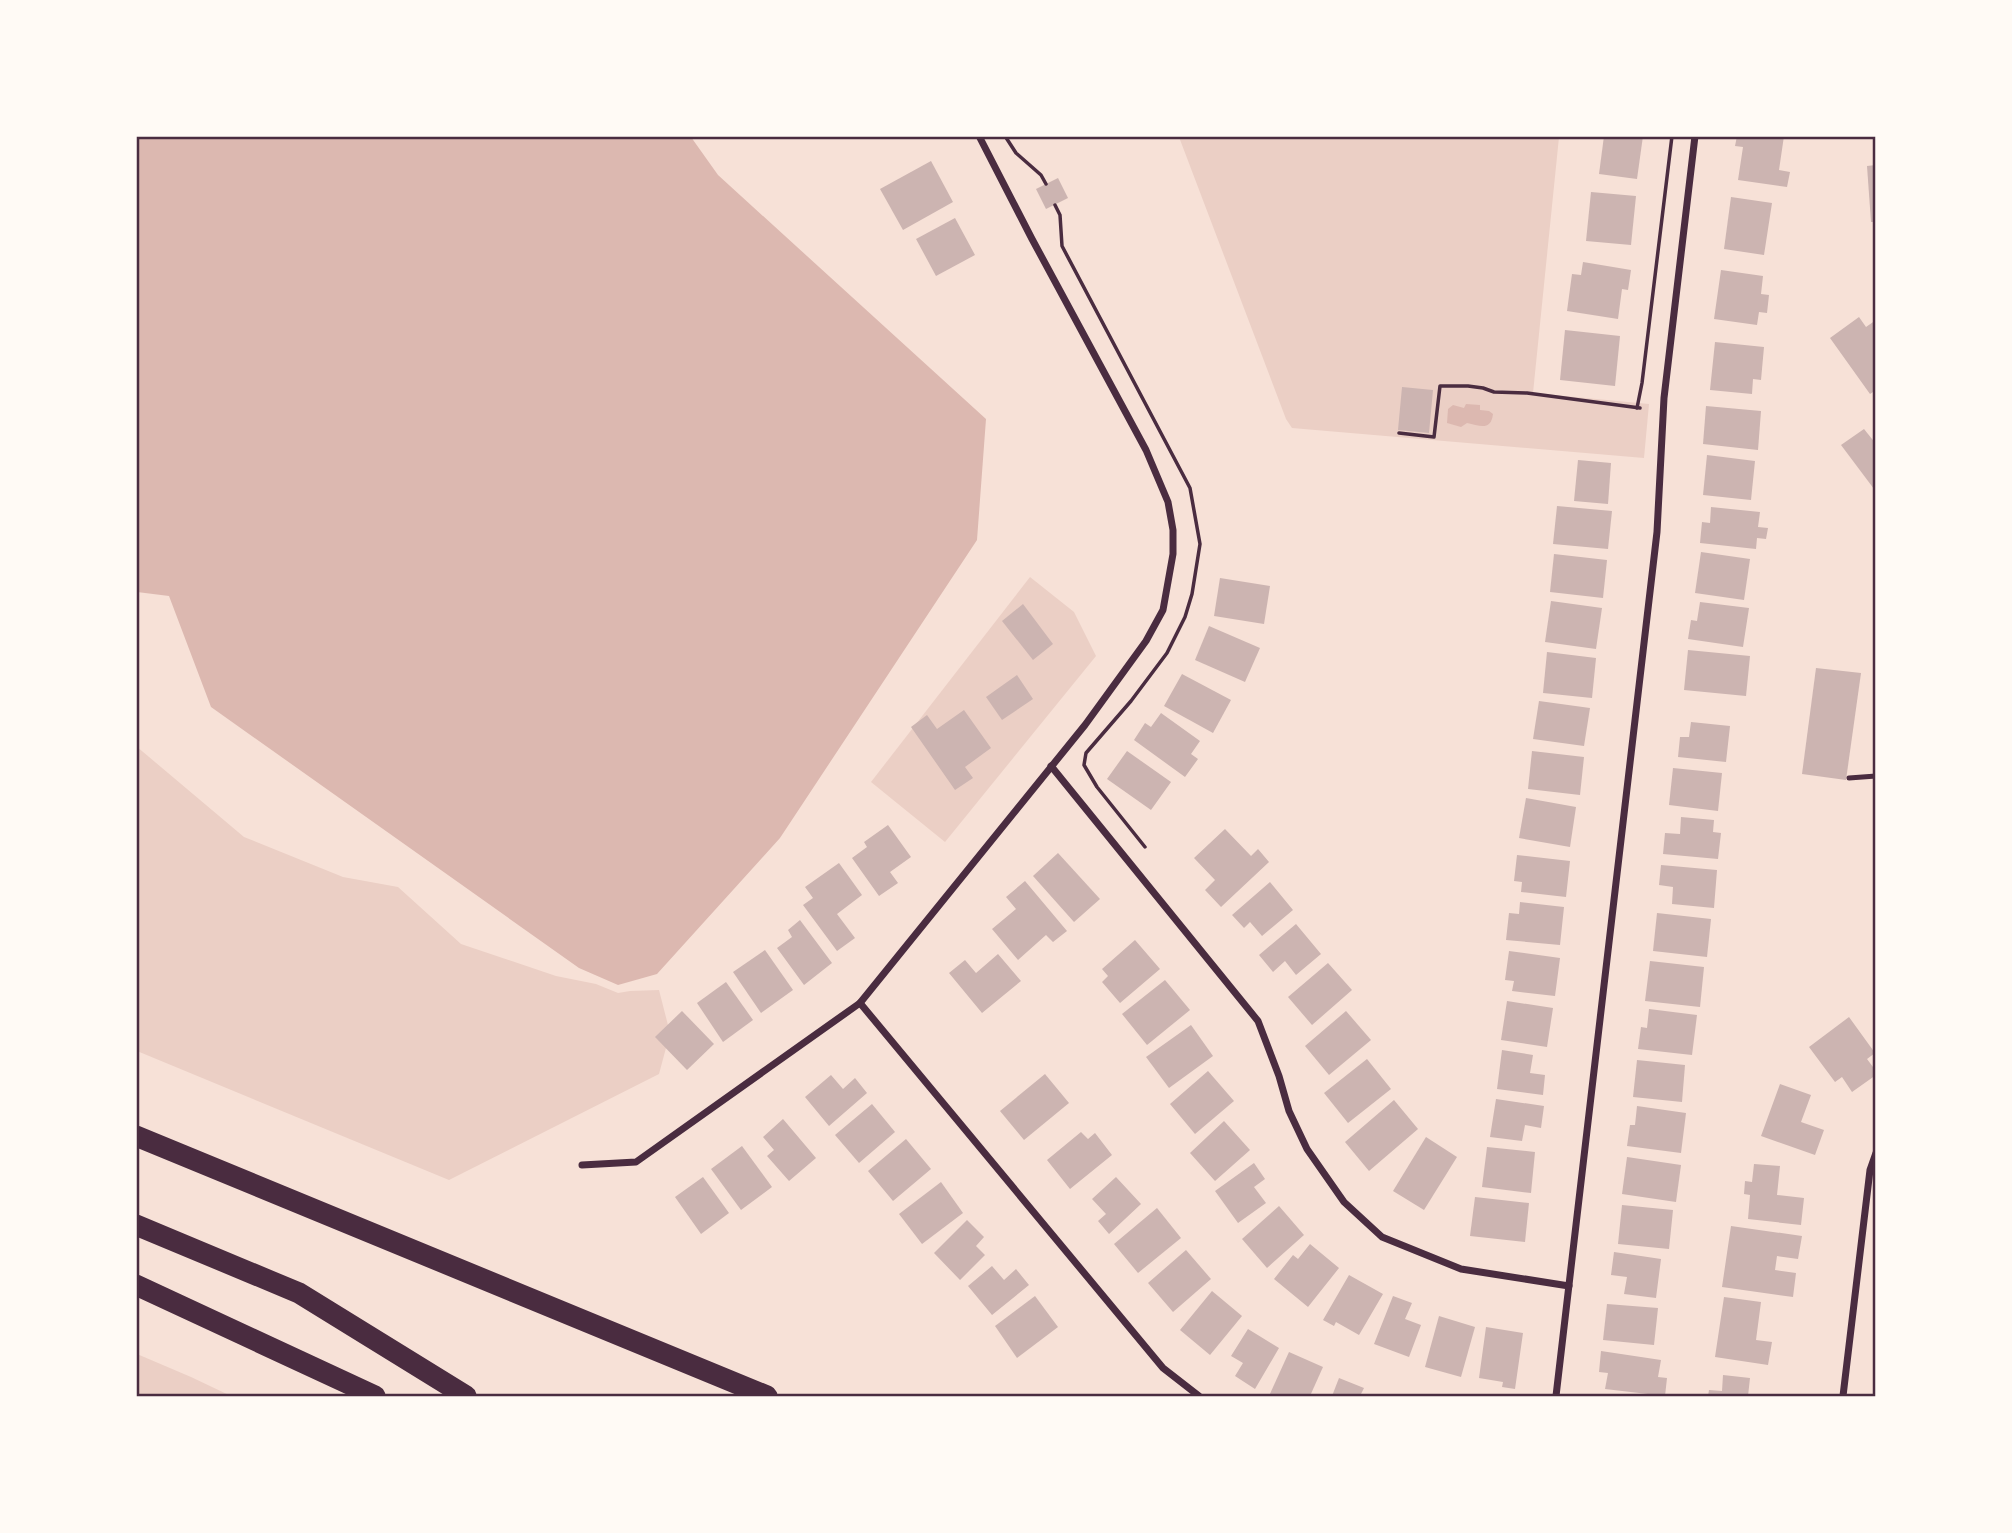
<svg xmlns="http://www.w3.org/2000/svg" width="2012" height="1533" font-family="Montserrat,sans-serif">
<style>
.green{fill:#ebcfc5}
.water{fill:#dcb8b0}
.building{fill:#ccb4b1}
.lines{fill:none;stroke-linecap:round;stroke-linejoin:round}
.path{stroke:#4a2c40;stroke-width:3.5}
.service{stroke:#4a2c40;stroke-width:5}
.minor{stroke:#4a2c40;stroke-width:7}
.motorway{stroke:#4a2c40;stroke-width:21}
.neatline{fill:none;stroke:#4a2c40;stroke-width:2.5}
</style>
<rect width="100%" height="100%" fill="#f7e1d7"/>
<g class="green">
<polygon points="1179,137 1559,137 1533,393 1649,404 1644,458 1292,428 1286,419"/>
<polygon points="1030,577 1074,612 1096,656 945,842 871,782"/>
<polygon points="136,746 244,837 343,877 398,887 461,944 556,976 596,984 618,993 630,991 659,990 670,1033 659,1074 449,1180 137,1051"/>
<polygon points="137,1354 191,1377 231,1396 137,1396"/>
</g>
<g class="water">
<polygon points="137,136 691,137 718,175 986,419 977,540 780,838 657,974 618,985 579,968 211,707 169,596 137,592"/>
<path d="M 1466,404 L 1480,405 L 1480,410 L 1489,411 L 1493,414 C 1491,431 1480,426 1467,423 L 1461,427 L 1447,423 L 1448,409 L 1453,405 L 1464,408 Z"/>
</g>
<g class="building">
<polygon points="1604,136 1643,136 1637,179 1599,174"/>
<polygon points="1737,136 1784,136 1779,170 1790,172 1787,187 1738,180 1743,147 1735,146"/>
<polygon points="931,161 953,202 903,230 880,189"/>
<polygon points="1876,165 1876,222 1871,222 1867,166"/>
<polygon points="1058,178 1068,198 1046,209 1036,189"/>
<polygon points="1591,192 1636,196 1631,245 1586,241"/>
<polygon points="1731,197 1772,203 1764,255 1724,249"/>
<polygon points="955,218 975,255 936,276 916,239"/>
<polygon points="1583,262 1631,270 1628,290 1622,289 1618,319 1567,311 1572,274 1581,275"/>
<polygon points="1721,270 1763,276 1761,294 1769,295 1767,313 1759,312 1757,325 1714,319"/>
<polygon points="1859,317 1866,327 1876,320 1876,390 1870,394 1830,338"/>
<polygon points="1565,330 1620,336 1615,386 1560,380"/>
<polygon points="1715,342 1764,347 1761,380 1753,379 1752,394 1710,390"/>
<polygon points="1402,387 1433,390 1429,433 1398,430"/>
<polygon points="1706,406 1761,411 1758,450 1703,444"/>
<polygon points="1864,429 1876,444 1876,488 1874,489 1841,445"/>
<polygon points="1707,455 1755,461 1751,500 1703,495"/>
<polygon points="1578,460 1611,463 1608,504 1574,501"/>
<polygon points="1557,506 1612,511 1608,549 1553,544"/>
<polygon points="1711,507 1760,512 1758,527 1768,528 1766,539 1757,538 1756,549 1700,543 1702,522 1710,523"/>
<polygon points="1701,552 1750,559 1744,600 1695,593"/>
<polygon points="1554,554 1607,560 1603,598 1550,592"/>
<polygon points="1220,578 1270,586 1264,624 1214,616"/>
<polygon points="1551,601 1602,608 1596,649 1545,642"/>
<polygon points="1700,602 1749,608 1743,647 1688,639 1691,620 1697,621"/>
<polygon points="1023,604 1053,644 1033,660 1002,621"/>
<polygon points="1209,626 1260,648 1245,682 1195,660"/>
<polygon points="1688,650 1750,656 1746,696 1684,690"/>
<polygon points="1547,652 1596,658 1592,698 1543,693"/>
<polygon points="1816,668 1861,673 1846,780 1802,774"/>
<polygon points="1182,674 1231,700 1213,733 1164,706"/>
<polygon points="1017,675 1033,699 1002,720 986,697"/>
<polygon points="1539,701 1590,708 1584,746 1533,739"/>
<polygon points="964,710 991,748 965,767 973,778 955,790 911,727 927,715 937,729"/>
<polygon points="1161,713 1200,741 1191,754 1198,759 1185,777 1134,740 1145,723 1151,727"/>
<polygon points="1691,722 1730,726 1726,762 1678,757 1680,737 1689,737"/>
<polygon points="1127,751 1171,782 1151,810 1107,779"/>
<polygon points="1532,751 1584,757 1580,795 1528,789"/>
<polygon points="1673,768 1722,773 1718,811 1669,805"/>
<polygon points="1526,798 1576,807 1570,847 1519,838"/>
<polygon points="1681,817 1714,820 1713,832 1721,833 1718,859 1663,854 1665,833 1680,834"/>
<polygon points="888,825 911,857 890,872 898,883 879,896 852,858 867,847 864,842"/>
<polygon points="1225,829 1251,856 1258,849 1269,862 1221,907 1205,890 1215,880 1194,858"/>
<polygon points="1058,853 1100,899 1074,922 1033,876"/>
<polygon points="1517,855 1570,861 1566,897 1521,892 1522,882 1514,881"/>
<polygon points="839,863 862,895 837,914 855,938 837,951 803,905 813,898 805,887"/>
<polygon points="1661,865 1717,870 1714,908 1672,904 1673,887 1659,885"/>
<polygon points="1025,881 1067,931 1053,942 1046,935 1018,960 992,929 1016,909 1006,897"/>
<polygon points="1270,882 1293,910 1262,936 1250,922 1244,928 1232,915"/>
<polygon points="1520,902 1564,907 1560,945 1506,940 1509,913 1519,914"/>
<polygon points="1657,913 1711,919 1707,957 1653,951"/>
<polygon points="800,920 832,963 804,985 777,948 792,937 788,930"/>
<polygon points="1296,924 1321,954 1296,975 1285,961 1273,972 1259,955"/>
<polygon points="1135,940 1160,969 1120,1003 1102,982 1108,976 1102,969"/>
<polygon points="765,950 793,990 761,1013 733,972"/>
<polygon points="1509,951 1560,958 1555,996 1512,991 1514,981 1505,980"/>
<polygon points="998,954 1021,981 982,1013 949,973 965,960 976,973"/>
<polygon points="1650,961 1704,967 1700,1007 1645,1001"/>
<polygon points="1328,963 1352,990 1312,1025 1288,997"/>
<polygon points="1165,980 1190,1010 1147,1045 1122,1014"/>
<polygon points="726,982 753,1020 723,1042 697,1003"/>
<polygon points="1507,1001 1553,1008 1547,1047 1501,1040"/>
<polygon points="1649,1009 1697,1015 1692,1055 1638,1049 1641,1027 1647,1028"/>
<polygon points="682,1011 714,1044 687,1070 655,1037"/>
<polygon points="1346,1011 1371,1040 1329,1075 1305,1046"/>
<polygon points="1849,1017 1875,1053 1867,1059 1876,1071 1876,1075 1852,1092 1842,1077 1835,1082 1809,1047"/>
<polygon points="1191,1025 1213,1056 1169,1088 1146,1057"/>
<polygon points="1502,1050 1533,1055 1530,1073 1545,1075 1543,1095 1497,1089"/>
<polygon points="1367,1059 1391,1089 1348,1123 1324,1093"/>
<polygon points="1637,1060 1685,1065 1682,1102 1633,1097"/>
<polygon points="1208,1071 1234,1101 1195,1134 1170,1104"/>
<polygon points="1045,1074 1069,1103 1024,1140 1000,1111"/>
<polygon points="831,1075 843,1089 855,1078 867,1093 829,1126 805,1097"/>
<polygon points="1780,1084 1811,1095 1801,1122 1824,1130 1815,1155 1761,1136"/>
<polygon points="1496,1099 1544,1106 1541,1128 1525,1125 1522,1141 1490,1137"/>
<polygon points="1394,1100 1418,1129 1369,1171 1345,1142"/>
<polygon points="872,1104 895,1132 859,1163 835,1135"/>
<polygon points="1637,1106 1686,1113 1681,1153 1627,1146 1630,1125 1635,1125"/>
<polygon points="783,1119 816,1158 789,1181 767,1156 774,1150 763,1137"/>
<polygon points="1224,1121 1250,1150 1215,1181 1190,1153"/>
<polygon points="1081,1132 1088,1139 1095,1133 1112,1155 1070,1189 1047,1160"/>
<polygon points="1426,1137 1457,1157 1424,1210 1393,1191"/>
<polygon points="906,1139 931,1169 893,1201 868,1171"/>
<polygon points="742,1146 772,1187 741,1210 711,1169"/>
<polygon points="1487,1147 1535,1152 1531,1193 1482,1187"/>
<polygon points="1627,1157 1681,1165 1676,1202 1622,1194"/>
<polygon points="1254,1163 1265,1179 1254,1187 1266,1203 1238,1223 1215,1191"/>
<polygon points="1754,1164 1780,1166 1777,1195 1804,1198 1801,1225 1748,1219 1750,1195 1744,1194 1745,1181 1752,1182"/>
<polygon points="703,1177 729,1213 701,1234 675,1197"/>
<polygon points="1116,1177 1141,1204 1109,1234 1098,1221 1106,1214 1092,1199"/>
<polygon points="941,1182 963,1213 922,1244 899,1214"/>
<polygon points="1475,1197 1529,1203 1525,1242 1470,1236"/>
<polygon points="1622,1205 1673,1210 1669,1249 1618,1244"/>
<polygon points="1279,1206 1304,1235 1267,1268 1242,1239"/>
<polygon points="1157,1208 1181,1238 1138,1273 1114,1244"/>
<polygon points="967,1220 984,1237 976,1246 985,1255 960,1280 934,1253"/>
<polygon points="1731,1226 1802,1236 1798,1259 1777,1256 1775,1270 1796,1273 1793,1297 1722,1287"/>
<polygon points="1310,1244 1339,1268 1308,1307 1274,1279 1293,1255 1298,1259"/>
<polygon points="1186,1250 1211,1279 1173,1312 1148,1283"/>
<polygon points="1614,1252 1661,1259 1656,1298 1624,1294 1627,1277 1611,1275"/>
<polygon points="992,1266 1004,1280 1016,1269 1029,1285 992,1315 968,1286"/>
<polygon points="1349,1275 1383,1294 1359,1335 1336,1322 1334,1326 1323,1320"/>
<polygon points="1212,1291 1242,1316 1210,1355 1180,1330"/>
<polygon points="1035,1296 1058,1327 1017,1358 995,1326"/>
<polygon points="1393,1296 1412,1303 1405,1319 1421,1325 1409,1357 1374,1344"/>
<polygon points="1724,1297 1761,1302 1756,1340 1772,1342 1768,1365 1715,1357"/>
<polygon points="1607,1304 1658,1308 1654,1345 1603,1340"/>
<polygon points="1439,1316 1475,1327 1461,1377 1425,1367"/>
<polygon points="1486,1327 1523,1333 1515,1389 1502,1387 1503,1382 1479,1378"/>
<polygon points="1248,1329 1279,1348 1255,1389 1235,1376 1243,1363 1231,1356"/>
<polygon points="1601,1351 1661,1360 1658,1377 1667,1378 1665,1396 1605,1389 1608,1373 1599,1372"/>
<polygon points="1289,1352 1323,1367 1310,1396 1269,1396"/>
<polygon points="1723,1375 1750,1378 1748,1396 1708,1396 1709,1390 1722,1391"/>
<polygon points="1339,1378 1364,1388 1360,1396 1332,1396"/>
</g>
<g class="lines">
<g class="path">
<polyline points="1005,136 1016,153 1041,175 1046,184"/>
<polyline points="1055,205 1060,215 1062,246 1190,488 1200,544 1192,594 1185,617 1167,653 1131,701 1086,753 1084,765 1097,787 1145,847"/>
<polyline points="1637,408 1642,383 1672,136"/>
<polyline points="1399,433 1434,437 1440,386 1468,386 1483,388 1494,392 1527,393 1640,408"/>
</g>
<polyline class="service" points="1849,778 1876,776"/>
<g class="minor">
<polyline points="1051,766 1258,1021 1279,1076 1289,1111 1307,1149 1344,1202 1382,1237 1461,1269 1569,1286"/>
<polyline points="860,1003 1163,1368 1199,1396"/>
<polyline points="582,1165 636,1162 860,1003 1085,725 1146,641 1163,610 1173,554 1173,530 1168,502 1146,450 1032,239 979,136"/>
<polyline points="1556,1396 1657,532 1664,398 1695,136"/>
<polyline points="1843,1396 1870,1170 1876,1153"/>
</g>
<g class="motorway">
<polyline points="136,1136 767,1396"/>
<polyline points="136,1225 299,1293 466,1396"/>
<polyline points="136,1285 375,1396"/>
</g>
</g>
<rect width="2012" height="1533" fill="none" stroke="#fffaf5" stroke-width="276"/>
<rect x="138" y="138" width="1736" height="1257" class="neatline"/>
</svg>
